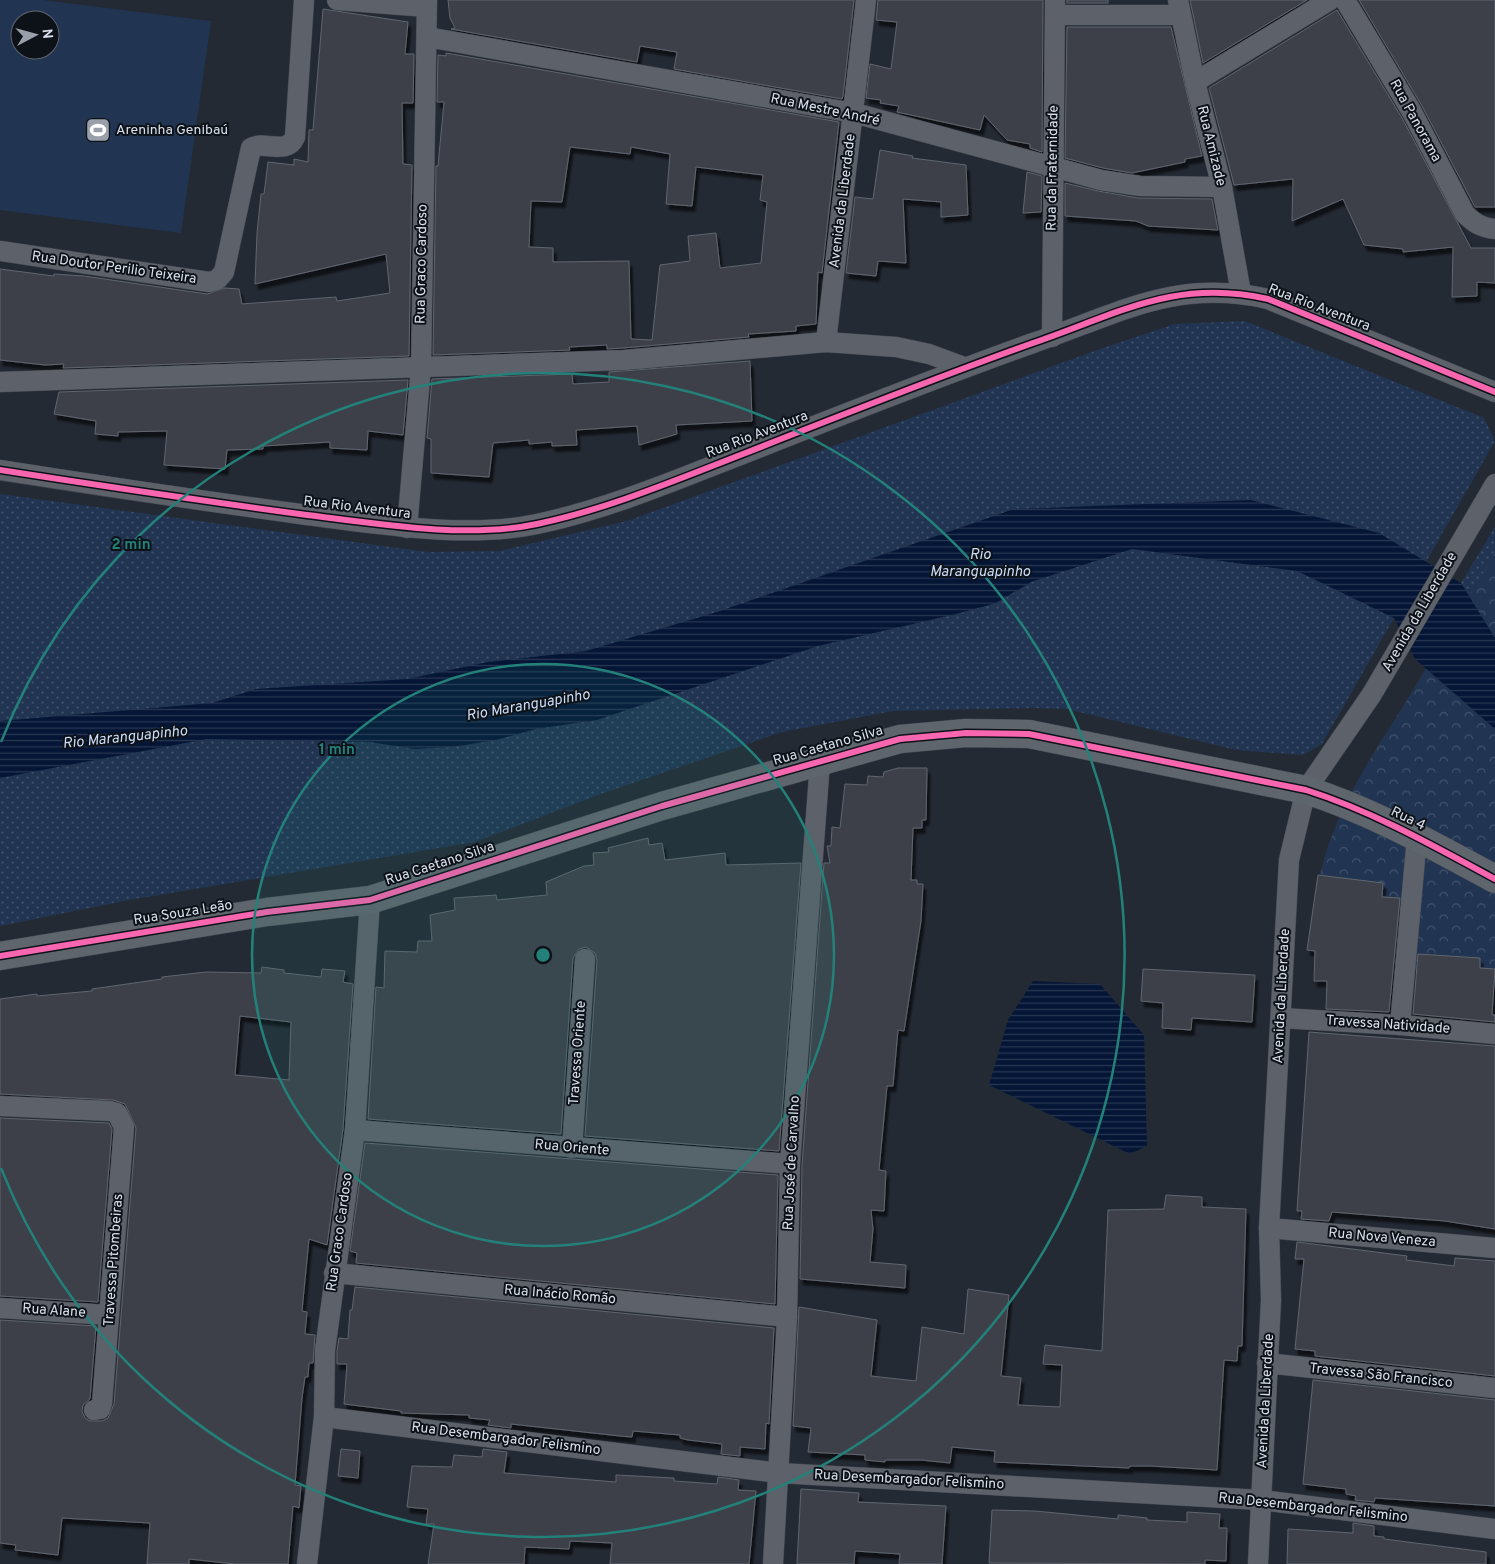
<svg xmlns="http://www.w3.org/2000/svg" width="1495" height="1564" font-family="Overpass,sans-serif">
<style>
.grass{fill:url(#grass-dots)}
.park{fill:url(#park-crowns)}
.pitch{fill:#213553;fill-rule:evenodd}
.water{fill:url(#water-rules)}
.building{fill:#3c4149;stroke:#60656e;fill-rule:evenodd;filter:url(#shadow)}
.lines{fill:none;stroke-linecap:round;stroke-linejoin:round}
.street-casing{stroke:#434850;stroke-width:21}
.secondary-casing{stroke:#434850;stroke-width:29}
.street{stroke:#5d6169;stroke-width:20}
.secondary{stroke:#5f656d;stroke-width:28}
.cycleway-casing{stroke:#0d1219;stroke-width:9}
.cycleway{stroke:#f766af;stroke-width:6}
.ring{fill:none;stroke:#23817a;stroke-width:2.5}
.labels{text-anchor:middle;dominant-baseline:central;stroke-width:4;stroke-linejoin:round;paint-order:stroke}
.street-label{font-size:14px;fill:#d9e0eb;stroke:#0d1219}
.poi-label{font-size:14px;fill:#d9e0eb;stroke:#0d1219;text-anchor:start}
.water-label{font-size:15px;font-style:italic;fill:#cbdcf6;stroke:#0d1219}
.centre{fill:#23817a;stroke:#0d1219;stroke-width:2.5}
.ring-label{font-size:15px;text-anchor:middle;font-weight:bold;fill:#23817a;stroke:#0d1219;stroke-width:4;stroke-linejoin:round;paint-order:stroke}
</style>
<defs>
<pattern id="grass-dots" width="8" height="8" patternUnits="userSpaceOnUse" patternTransform="scale(1.25)"><rect width="8" height="8" fill="#213553"/><path d="M2 2h.1M6 6h.1" fill="none" stroke="#41526c" stroke-width="1.8" stroke-linecap="round"/></pattern>
<pattern id="park-crowns" width="20" height="18" patternUnits="userSpaceOnUse" patternTransform="scale(1.25)"><rect width="20" height="18" fill="#213553"/><path d="M2 6a3 3 0 1 1 6 0M12 15a3 3 0 1 1 6 0" fill="none" stroke="#41526c"/></pattern>
<pattern id="water-rules" width="6" height="5" patternUnits="userSpaceOnUse" patternTransform="scale(1.25)"><rect width="6" height="5" fill="#041535"/><path d="M0 2.5h6" fill="none" stroke="#283752"/></pattern>
<filter id="shadow"><feDropShadow dx="3" dy="5.5" stdDeviation="1" flood-color="#0009"/></filter>
</defs>
<rect width="100%" height="100%" fill="#242a34"/>
<g class="grass">
<polygon points="1245,321 1484,418 1495,441 1322,744 1303,755 1236,750 1067,709 1035,708 893,711 782,732 598,795 475,842 129,900 0,926 0,494 428,552 499,551 627,521 1103,348 1175,324"/>
<polygon points="1495,527 1495,638 1461,583"/>
</g>
<path class="park" d="M 1495,553 L 1495,983 L 1405,968 L 1314,929 C 1315,839 1361,773 1407,700 C 1437,651 1466,602 1495,553 Z"/>
<path class="pitch" d="M 0,0 L 42,0 L 211,21 L 181,233 L 0,210 ZM 20,20 L 50,20 L 50,50 L 20,50 Z"/>
<g class="water">
<polygon points="1251,500 1379,533 1461,583 1495,638 1495,729 1415,659 1394,618 1297,571 1132,549 1031,582 996,603 956,614 818,646 597,720 536,729 496,740 452,747 415,749 370,742 207,739 0,778 0,721 212,703 256,689 407,679 488,662 586,651 720,611 1014,509"/>
<polygon points="1033,981 1100,984 1144,1035 1147,1146 1130,1154 989,1085 1008,1020"/>
</g>
<g class="building">
<polygon points="448,0 854,0 843,96 842,99 674,69 677,52 640,46 637,62 451,29 455,28 450,18"/>
<polygon points="878,0 1043,0 1042,152 1030,148 1030,144 1007,140 984,115 980,130 897,112 899,106 880,103 881,100 866,98 870,64 891,69 897,22 876,20"/>
<rect x="1067" y="0" width="41" height="3"/>
<polygon points="1190,0 1307,0 1203,63"/>
<polygon points="1359,0 1495,0 1495,207 1475,207 1422,106"/>
<polygon points="323,9 408,22 405,54 414,54 413,103 402,103 403,164 412,165 409,356 63,368 64,364 45,365 0,360 0,269 54,276 54,274 84,276 207,294 225,288 239,289 242,304 336,297 337,301 390,293 386,254 255,284 257,233 261,194 264,194 268,162 294,165 294,159 308,162 309,130 313,130"/>
<polygon points="1337,10 1402,118 1471,248 1495,248 1495,283 1477,282 1477,296 1452,297 1453,247 1403,252 1403,249 1364,245 1343,199 1292,221 1293,179 1234,185 1209,88"/>
<polygon points="1067,27 1171,27 1202,156 1185,159 1185,162 1132,173 1103,168 1065,158"/>
<path d="M 446,53 L 839,122 L 822,273 L 818,272 L 816,324 L 796,326 L 796,331 L 748,334 L 749,337 L 623,348 L 607,349 L 607,345 L 569,347 L 570,350 L 433,355 L 436,166 L 438,166 L 444,102 L 437,102 L 438,55 L 446,56 ZM 570,147 L 630,154 L 631,147 L 670,154 L 666,204 L 692,206 L 696,167 L 763,175 L 760,200 L 767,202 L 761,263 L 720,268 L 716,233 L 688,236 L 690,261 L 660,265 L 652,340 L 631,339 L 629,261 L 553,262 L 553,248 L 529,247 L 531,201 L 562,202 Z"/>
<polygon points="880,150 913,156 912,158 966,165 968,215 941,217 941,202 903,199 906,263 878,261 876,276 846,273 855,197 873,199"/>
<polygon points="1027,172 1042,176 1041,212 1023,213"/>
<polygon points="1065,183 1098,191 1138,198 1212,199 1218,230 1148,226 1136,221 1065,216"/>
<polygon points="750,361 752,421 676,425 677,434 639,445 637,426 576,430 577,445 552,446 552,442 529,444 529,440 493,443 489,477 431,473 431,439 427,438 432,379 572,374 573,384 609,382 609,372"/>
<polygon points="408,380 403,435 368,431 367,450 330,448 330,442 263,446 263,449 227,450 225,469 164,465 167,431 118,432 118,436 95,434 96,421 54,414 59,392"/>
<polygon points="898,768 927,768 926,820 922,820 922,828 913,828 911,880 917,880 917,884 923,884 921,921 904,1031 898,1030 893,1086 887,1086 879,1170 886,1171 884,1211 871,1210 873,1229 870,1262 906,1265 905,1288 800,1279 802,1165 824,863 830,863 827,846 831,846 832,827 840,828 845,784 867,785 868,776 883,777 884,772"/>
<polygon points="648,838 649,845 662,843 665,860 725,853 726,865 801,863 779,1151 585,1136 597,960 595,953 586,947 579,949 573,958 561,1134 368,1119 376,987 384,988 385,951 417,952 418,941 432,941 430,915 455,910 454,898 496,895 497,900 547,895 546,882 584,866 594,865 593,853 609,852 608,848"/>
<polygon points="1318,875 1383,883 1382,897 1400,898 1389,1012 1326,1009 1327,981 1314,981 1315,951 1307,950"/>
<polygon points="1418,954 1480,958 1480,968 1495,969 1492,1015 1495,1015 1495,1022 1413,1014"/>
<path d="M 262,967 L 284,970 L 284,973 L 321,977 L 322,969 L 345,971 L 343,982 L 353,984 L 343,1129 L 327,1245 L 309,1239 L 302,1311 L 307,1312 L 305,1334 L 315,1335 L 313,1363 L 309,1363 L 308,1377 L 305,1377 L 302,1398 L 295,1485 L 301,1486 L 299,1508 L 293,1506 L 288,1564 L 235,1564 L 189,1559 L 189,1564 L 147,1564 L 150,1523 L 62,1518 L 58,1555 L 15,1550 L 16,1545 L 0,1543 L 0,1320 L 96,1326 L 90,1399 L 83,1405 L 82,1411 L 85,1418 L 90,1421 L 102,1421 L 108,1418 L 114,1404 L 136,1128 L 125,1104 L 113,1100 L 0,1094 L 0,999 L 37,994 L 37,996 L 92,991 L 92,989 L 162,979 L 162,977 L 206,972 L 261,973 ZM 240,1016 L 291,1022 L 289,1080 L 235,1075 Z"/>
<polygon points="1143,969 1255,975 1252,1022 1192,1018 1191,1030 1162,1028 1163,1003 1141,1001"/>
<polygon points="1309,1032 1495,1046 1495,1229 1445,1221 1332,1212 1329,1221 1301,1219 1302,1211 1297,1211"/>
<polygon points="0,1118 109,1123 112,1129 98,1302 0,1296"/>
<polygon points="365,1143 778,1175 775,1304 356,1263 357,1253 350,1251"/>
<polygon points="1166,1195 1202,1197 1202,1207 1246,1209 1242,1346 1238,1346 1237,1361 1224,1360 1217,1470 1150,1466 1130,1466 1129,1468 994,1462 995,1451 952,1447 950,1463 921,1460 885,1460 885,1462 865,1460 865,1455 808,1452 811,1428 793,1426 799,1307 877,1320 871,1376 916,1381 922,1327 964,1334 968,1289 1009,1295 1001,1376 1021,1378 1018,1405 1060,1407 1062,1365 1043,1364 1045,1345 1102,1351 1108,1210 1164,1209"/>
<polygon points="1297,1242 1407,1256 1406,1260 1454,1266 1455,1258 1495,1261 1495,1376 1315,1356 1315,1351 1295,1349 1304,1259 1295,1259"/>
<polygon points="355,1287 774,1328 769,1424 766,1423 765,1449 740,1447 740,1456 721,1454 722,1444 688,1440 680,1438 680,1435 633,1431 632,1437 620,1436 511,1424 511,1428 488,1425 490,1420 469,1418 469,1415 401,1413 401,1411 344,1404 347,1364 337,1364 337,1351 339,1338 348,1339 350,1310 352,1310"/>
<polygon points="1313,1380 1495,1400 1495,1506 1375,1498 1374,1502 1355,1500 1356,1496 1346,1494 1346,1489 1303,1484"/>
<polygon points="341,1449 360,1451 358,1478 338,1476"/>
<polygon points="483,1449 507,1452 504,1473 616,1482 616,1475 674,1478 674,1481 717,1484 718,1477 739,1480 738,1490 756,1491 749,1564 610,1564 612,1543 570,1541 569,1549 525,1547 524,1564 428,1564 434,1524 426,1524 428,1509 407,1507 412,1466 452,1467 454,1455 482,1457"/>
<polygon points="801,1489 859,1493 858,1502 946,1506 942,1564 899,1564 900,1554 855,1551 854,1564 797,1564"/>
<polygon points="992,1510 1035,1511 1118,1519 1118,1515 1147,1518 1147,1520 1187,1522 1187,1512 1220,1514 1219,1528 1227,1528 1226,1561 1205,1560 1205,1564 989,1563"/>
<polygon points="1353,1523 1374,1526 1374,1536 1384,1537 1384,1539 1486,1552 1486,1564 1287,1564 1288,1529 1353,1533"/>
</g>
<g class="lines">
<defs>
<g id="street">
<polyline points="337,0 426,7"/>
<polyline points="1178,0 1195,82 1222,187 1241,293"/>
<path d="M 1345,0 L 1412,112 L 1465,214 C 1474,223 1482,228 1495,229"/>
<polyline points="1056,15 1181,15"/>
<polyline points="427,37 854,113 1101,180 1140,186 1222,187"/>
<polyline points="1195,82 1330,0"/>
<path d="M 0,251 L 209,282 L 217,280 L 224,272 L 251,148 C 265,140 287,156 295,137 L 304,0"/>
<polyline points="1052,337 1055,0"/>
<polyline points="826,342 866,0"/>
<polyline points="0,382 624,360 826,342 896,347 929,354 964,367"/>
<path d="M 0,470 C 102,486 204,501 307,515 C 378,524 467,539 537,524 C 608,509 676,480 743,454 C 839,416 935,378 1033,343 C 1118,314 1175,278 1268,299 L 1495,392"/>
<polyline points="407,528 421,367 427,0"/>
<polyline points="1281,1018 1400,1025 1495,1034"/>
<polyline points="1400,1025 1417,837"/>
<polyline points="0,1106 110,1111 117,1113 124,1127 102,1403 100,1409 94,1410"/>
<polyline points="355,1130 790,1164"/>
<polyline points="572,1148 585,959"/>
<polyline points="1269,1228 1495,1248"/>
<polyline points="334,1273 787,1317"/>
<polyline points="0,1308 109,1315"/>
<polyline points="1267,1363 1495,1388"/>
<polyline points="324,1417 779,1473 1261,1500 1495,1529"/>
<polyline points="307,1564 324,1417 325,1350 355,1130 370,900"/>
<polyline points="773,1564 787,1317 790,1164 820,762"/>
<polyline points="1258,1564 1271,1300 1269,1228 1289,860 1306,790 1372,694 1495,484"/>
</g>
<path id="secondary" d="M 0,956 L 267,912 L 370,900 L 662,806 L 900,739 L 966,733 L 1029,734 L 1306,790 C 1372,811 1434,846 1495,879"/>
</defs>
<use href="#street" class="street-casing"/>
<use href="#secondary" class="secondary-casing"/>
<use href="#street" class="street"/>
<use href="#secondary" class="secondary"/>
<defs>
<g id="cycleway">
<path d="M 0,470 C 102,486 204,501 307,515 C 378,524 467,539 537,524 C 608,509 676,480 743,454 C 839,416 935,378 1033,343 C 1118,314 1175,278 1268,299 L 1495,392"/>
<path d="M 0,956 L 267,912 L 370,900 L 662,806 L 900,739 L 966,733 L 1029,734 L 1306,790 C 1372,811 1434,846 1495,879"/>
</g>
</defs>
<use href="#cycleway" class="cycleway-casing"/>
<use href="#cycleway" class="cycleway"/>
</g>
<circle cx="543" cy="955" r="291" fill="#23817a" fill-opacity=".12"/>
<g class="ring">
<circle cx="543" cy="955" r="291"/>
<path d="M1 742A582 582 0 1 1 1 1168"/>
</g>
<defs>
<symbol id="stadium-square" viewBox="-11 -11 22 22"><rect x="-9" y="-9" width="18" height="18" rx="4" fill="#9aa0ab" stroke="#0d1219"/><path d="M0-5a6.5 5 0 1 0 0 10a6.5 5 0 1 0 0-10ZM-3.5-1.8h7v3.6h-7Z" fill="#fff"/></symbol>
</defs>
<g fill-rule="evenodd">
<use href="#stadium-square" x="84" y="116" width="28" height="28"/>
</g>
<g class="labels">
<g class="street-label">
<text transform="translate(825 110) rotate(12)">Rua Mestre André</text>
<text transform="translate(1415 121) rotate(61)">Rua Panorama</text>
<text transform="translate(1211 146) rotate(76)">Rua Amizade</text>
<text transform="translate(1053 168) rotate(-89)">Rua da Fraternidade</text>
<text transform="translate(843 201) rotate(-83)">Avenida da Liberdade</text>
<text transform="translate(422 264) rotate(-89)">Rua Graco Cardoso</text>
<text transform="translate(114 268) rotate(8)">Rua Doutor Perilio Teixeira</text>
<text transform="translate(1319 308) rotate(21)">Rua Rio Aventura</text>
<text transform="translate(757 435) rotate(-21)">Rua Rio Aventura</text>
<text transform="translate(357 508) rotate(7)">Rua Rio Aventura</text>
<text transform="translate(1420 612) rotate(-60)">Avenida da Liberdade</text>
<text transform="translate(828 746) rotate(-16)">Rua Caetano Silva</text>
<text transform="translate(1408 819) rotate(26)">Rua 4</text>
<text transform="translate(440 864) rotate(-18)">Rua Caetano Silva</text>
<text transform="translate(183 913) rotate(-9)">Rua Souza Leão</text>
<text transform="translate(1282 996) rotate(-87)">Avenida da Liberdade</text>
<text transform="translate(1388 1025) rotate(4)">Travessa Natividade</text>
<text transform="translate(578 1053) rotate(-86)">Travessa Oriente</text>
<text transform="translate(572 1148) rotate(5)">Rua Oriente</text>
<text transform="translate(792 1163) rotate(-87)">Rua José de Carvalho</text>
<text transform="translate(340 1232) rotate(-82)">Rua Graco Cardoso</text>
<text transform="translate(1382 1238) rotate(5)">Rua Nova Veneza</text>
<text transform="translate(114 1260) rotate(-86)">Travessa Pitombeiras</text>
<text transform="translate(560 1295) rotate(5)">Rua Inácio Romão</text>
<text transform="translate(54 1311) rotate(4)">Rua Alane</text>
<text transform="translate(1381 1376) rotate(6)">Travessa São Francisco</text>
<text transform="translate(1266 1401) rotate(-87)">Avenida da Liberdade</text>
<text transform="translate(506 1439) rotate(7)">Rua Desembargador Felismino</text>
<text transform="translate(909 1480) rotate(3)">Rua Desembargador Felismino</text>
<text transform="translate(1313 1508) rotate(6)">Rua Desembargador Felismino</text>
</g>
<g class="poi-label">
<text x="116" y="130">Areninha Genibaú</text>
</g>
<g class="water-label">
<text x="980" y="555">Rio<tspan x="980" dy="17">Maranguapinho</tspan></text>
<text transform="translate(528 706) rotate(-10)">Rio Maranguapinho</text>
<text transform="translate(125 738) rotate(-6)">Rio Maranguapinho</text>
</g>
</g>
<circle cx="543" cy="955" r="8" class="centre"/>
<g class="ring-label">
<text x="131" y="549">2 min</text>
<text x="337" y="754">1 min</text>
</g>
<g transform="translate(35 35) rotate(84)"><circle r="24" fill="#0d1219" stroke="#5f646d"/>
<path d="M0-4L9 19L0 12L-9 19Z" fill="#9aa0ab"/>
<text y="-8" font-size="14" font-weight="bold" text-anchor="middle" fill="#d9e0eb">N</text>
</g>
</svg>
